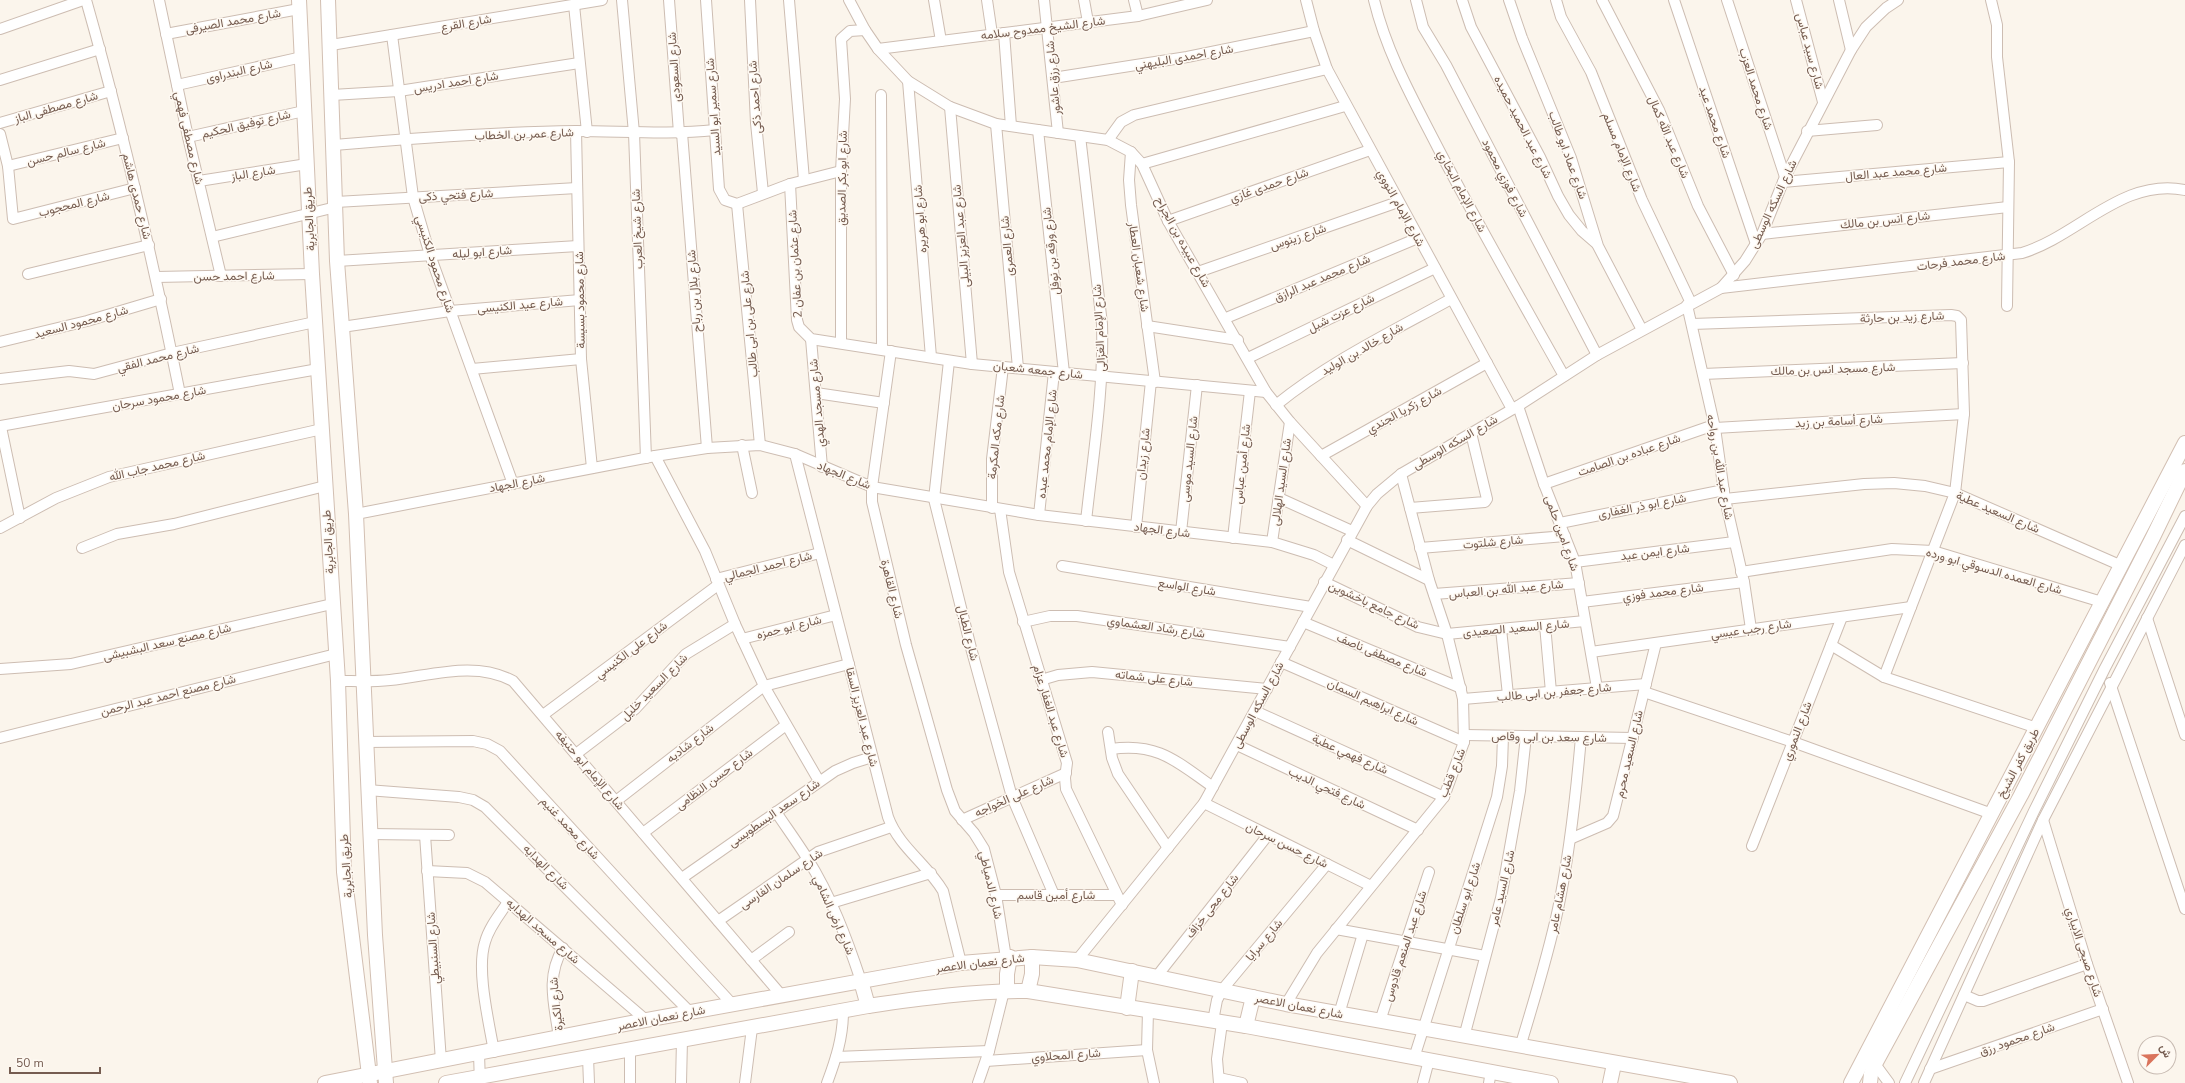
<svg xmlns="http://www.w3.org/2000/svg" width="2185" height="1083" font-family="'Nunito Sans',Vazirmatn,sans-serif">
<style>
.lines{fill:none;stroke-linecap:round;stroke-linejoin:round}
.street-casing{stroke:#cdbdb2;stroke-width:12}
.secondary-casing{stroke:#d2bfb2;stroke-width:16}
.street{stroke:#fff;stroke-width:10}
.secondary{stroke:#fff;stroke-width:14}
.labels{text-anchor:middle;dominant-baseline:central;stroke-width:3;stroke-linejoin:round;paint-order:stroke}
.street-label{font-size:12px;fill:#755c50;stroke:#fef9f2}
</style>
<rect width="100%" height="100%" fill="#fbf5ec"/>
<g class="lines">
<defs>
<g id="street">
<path d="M 86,0 C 123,130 153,261 180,394"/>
<polyline points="159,0 188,137 221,276"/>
<polyline points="622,0 634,133 646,458"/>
<polyline points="669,0 679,133"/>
<polyline points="706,0 719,189 725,200 737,204 790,184 841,171"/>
<polyline points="750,0 756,123 763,193"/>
<polyline points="789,0 804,180"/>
<polyline points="849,0 865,30 878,49 908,81 950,107 996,124 1108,140 1131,152 1142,164 1168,221 1266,392 1290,422 1367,506"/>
<polyline points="934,0 941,41"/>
<polyline points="987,0 992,34"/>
<polyline points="1044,0 1058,133"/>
<polyline points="1084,0 1088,22"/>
<polyline points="1134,0 1138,16"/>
<polyline points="1306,0 1314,31 1327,69 1512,409"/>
<path d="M 1374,0 C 1387,54 1414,101 1439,150 C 1479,226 1522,301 1564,376"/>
<polyline points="1416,0 1423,27 1446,65 1597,355"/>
<polyline points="1462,0 1471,27 1540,157 1558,196 1569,215 1582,231 1597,244"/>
<polyline points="1509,0 1522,38 1571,158 1598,246 1642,330"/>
<polyline points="1556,0 1561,17 1591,72 1642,200 1691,303"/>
<polyline points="1602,0 1659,110 1698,206 1734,275"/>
<polyline points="1674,0 1756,244"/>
<polyline points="1727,0 1785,177"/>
<polyline points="1796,0 1823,102"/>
<polyline points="1839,0 1851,50"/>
<polyline points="1991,0 1997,25 1997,57 2009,162 2007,306"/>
<polyline points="574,5 587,132"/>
<polyline points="0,29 83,0"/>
<polyline points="1004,33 1011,126"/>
<polyline points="166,34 299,9"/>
<polyline points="392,35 413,197 430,255 513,484"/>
<polyline points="331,45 602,0"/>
<polyline points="878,49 1138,16 1207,0"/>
<polyline points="1053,78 1187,57 1314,31"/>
<polyline points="0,80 100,49"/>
<polyline points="908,81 931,357"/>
<polyline points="177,85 302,57"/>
<polyline points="332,95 399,91 579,63"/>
<polyline points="881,95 882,349"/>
<polyline points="950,107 972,364"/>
<polyline points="0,123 111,91"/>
<polyline points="996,124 1018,368"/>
<polyline points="1038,130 1064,373"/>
<polyline points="576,131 581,359 592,468"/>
<polyline points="1807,131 1877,125"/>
<polyline points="682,133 707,448"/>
<polyline points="0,134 8,166 13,219 135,188"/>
<path d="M 1080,136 L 1102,324 C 1104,390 1093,456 1086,521"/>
<polyline points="188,137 304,111"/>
<polyline points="1108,140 1121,122 1134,115 1327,69"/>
<path d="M 334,145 C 414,138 495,132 576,131 C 622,131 668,135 715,130"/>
<polyline points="1131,152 1129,180 1131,205 1155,382"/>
<polyline points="1142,164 1345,106"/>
<polyline points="8,166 123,138"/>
<polyline points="199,181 307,164"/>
<polyline points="1783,182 2009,162"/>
<polyline points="790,184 797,320 799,327 811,339 972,364 1266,392"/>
<polyline points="336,202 577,188"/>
<polyline points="737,204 760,445"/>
<polyline points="1168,221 1370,150"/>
<polyline points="1762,234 2008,207"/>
<polyline points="212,237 336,207"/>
<polyline points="337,261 578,246"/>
<polyline points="1198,272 1398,202"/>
<polyline points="28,274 149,245"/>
<polyline points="156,277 312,274"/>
<path d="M 1721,288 L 2022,253 C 2078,236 2123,177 2185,190"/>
<polyline points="1687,305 1715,428 1725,499 1744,582 1751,629"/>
<polyline points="1226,318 1418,238"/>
<polyline points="1692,324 1951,315 1957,316 1961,320 1964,414 1955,493 1884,677"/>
<polyline points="1147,326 1238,340"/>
<polyline points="342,327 450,311 580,300"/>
<polyline points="811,339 822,467"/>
<polyline points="0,342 87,321 161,299"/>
<polyline points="841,343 841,171 845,99 841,39 850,31 865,30"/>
<polyline points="891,351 872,487 872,502 906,645 947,790 955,811 974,833 984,849 996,895 1006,958"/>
<polyline points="1248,358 1435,268"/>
<polyline points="949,361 934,499 971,648 1012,797 1054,895"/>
<polyline points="472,369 581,359"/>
<polyline points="1703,374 1963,363"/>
<polyline points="0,379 69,371 94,374 172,353 315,322"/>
<polyline points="816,393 884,403"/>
<path d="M 1276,405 C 1329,362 1391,332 1451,299"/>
<polyline points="1518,406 1544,484 1575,562 1597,688"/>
<polyline points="0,426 318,369"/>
<polyline points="1,427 20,518"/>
<polyline points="1715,428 1964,414"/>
<polyline points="742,445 752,493"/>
<path d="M 795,454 L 888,817 C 899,847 927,864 943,891 L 961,963"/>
<polyline points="655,456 705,551 735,624 764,686 819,781"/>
<polyline points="1321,456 1487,363"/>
<polyline points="1544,484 1714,425"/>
<polyline points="1279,498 1352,531"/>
<polyline points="1725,499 1864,484 1894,483 1925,486 1955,493 2122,566"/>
<polyline points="992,508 992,459 1003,367"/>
<polyline points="1410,508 1485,502 1487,499 1471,433"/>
<polyline points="1000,509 1009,572 1067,763 1065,778 1066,789 1122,905"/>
<polyline points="356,514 655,456 707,448 760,445 795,454 872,487 1039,515 1272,542 1314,555 1334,565"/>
<polyline points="1039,515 1054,372"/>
<polyline points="1560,523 1724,490"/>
<polyline points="1136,527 1151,381"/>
<polyline points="0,528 56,498 109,477 322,429"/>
<polyline points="1181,532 1197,385"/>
<polyline points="1233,538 1250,391"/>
<polyline points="1347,540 1429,580"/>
<polyline points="1272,542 1290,422"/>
<polyline points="82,548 117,534 174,524 325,486"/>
<polyline points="1420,548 1565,536"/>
<polyline points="1575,562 1734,542"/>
<polyline points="1062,566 1311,607"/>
<polyline points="1741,572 1892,549 1933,551 2102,602"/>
<polyline points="716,579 820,553"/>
<polyline points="1324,582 1418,627 1447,634 1585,621"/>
<polyline points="1434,594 1579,583"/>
<polyline points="1582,602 1744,582"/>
<polyline points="2147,618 2185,735"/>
<polyline points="1023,622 1050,616 1077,616 1290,647"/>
<polyline points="1303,622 1461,688"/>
<polyline points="1545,625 1551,692"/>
<polyline points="1501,629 1508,695"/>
<polyline points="742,639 836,615"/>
<polyline points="1831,645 1884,677 2037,728"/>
<polyline points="1591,652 1911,607"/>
<polyline points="1281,662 1464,742"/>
<polyline points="0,669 71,664 332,604"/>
<polyline points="1041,680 1058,675 1092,672 1267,689"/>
<path d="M 338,681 C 355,681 373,682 390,680 C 430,676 475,660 513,681 L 782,996"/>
<polyline points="2110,683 2185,909"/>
<polyline points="1644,692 1793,742 1992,814"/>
<polyline points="1463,699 1646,684"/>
<polyline points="1255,711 1444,797"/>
<polyline points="543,715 718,585"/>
<polyline points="1108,732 1112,758 1118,774 1168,848"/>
<polyline points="1465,735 1633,738"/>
<polyline points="0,738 336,654"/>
<polyline points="365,742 473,741 487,744 500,751 733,1005"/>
<polyline points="1237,745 1418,830"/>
<path d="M 1111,749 C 1158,742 1177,762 1213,787"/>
<polyline points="576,754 635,709 686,654 735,624"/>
<polyline points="367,790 459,797 473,800 485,807 690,1012"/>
<polyline points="616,801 764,686 849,664"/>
<polyline points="1204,803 1371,886"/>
<path d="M 776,812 C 786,827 797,842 807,858 C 831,896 847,939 861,981"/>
<polyline points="962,820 1066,773"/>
<polyline points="2043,820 2087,964 2128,1083"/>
<polyline points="643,833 786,725"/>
<polyline points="370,834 449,835"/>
<polyline points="425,835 441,1061"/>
<polyline points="1570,839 1607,823 1613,816 1656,643"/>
<polyline points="1752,846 1842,617"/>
<polyline points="427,871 467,873 485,882 646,1020"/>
<polyline points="682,878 835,771 853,763 872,757"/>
<polyline points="996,895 1116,895"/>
<polyline points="831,903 931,873"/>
<polyline points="718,921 818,852 891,827"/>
<polyline points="1336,929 1485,956"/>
<polyline points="751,960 789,932"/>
<polyline points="1077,960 1204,803 1367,506 1377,494 1401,474 1518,406 1597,355 1721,288 1745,261 1762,234 1785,177 1851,50 1866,27 1886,8 1898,0"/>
<polyline points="1157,976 1268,835"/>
<polyline points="1964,995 1978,1001 1983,1001 2087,964"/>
<polyline points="1286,1004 1317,953 1444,797 1464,742 1463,699 1447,634 1429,580 1401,474"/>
<polyline points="1148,1011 1147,1050 1154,1083"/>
<polyline points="1339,1014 1363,934"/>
<polyline points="1213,1021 1217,1000 1222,990 1327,864"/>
<polyline points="1380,1021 1429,872"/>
<polyline points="1464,1037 1501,898 1520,791 1526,736"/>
<path d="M 559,1038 C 555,1006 545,978 563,948"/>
<path d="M 1520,1047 C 1534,1001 1548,956 1558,909 C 1570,852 1576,795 1581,737"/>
<polyline points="630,1050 630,1083"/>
<path d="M 494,1052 C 489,1022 476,970 485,942 C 489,927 500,914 508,902"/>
<polyline points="479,1054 480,1083"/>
<polyline points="588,1057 589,1083"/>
<polyline points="836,1057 989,1051"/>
<polyline points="1414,1058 1497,797 1502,766 1503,736"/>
<polyline points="986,1061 1147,1050"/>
<polyline points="1875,1064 1889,1083"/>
<polyline points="1930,1069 2103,1009"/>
<polyline points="1219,1078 1242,1083"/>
<polyline points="681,1083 682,1040"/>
<polyline points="745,1083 752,1028"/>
<path d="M 827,1083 C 836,1059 843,1037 843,1012"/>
<polyline points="978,1083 989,1051 1004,991"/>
<polyline points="1219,1083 1217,1059 1222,1023"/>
<polyline points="1423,1083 1429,1060"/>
<polyline points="1489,1083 1491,1071"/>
<polyline points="1905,1083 2034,811 2105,668 2185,516"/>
<polyline points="1924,1083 2043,820 2185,545"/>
</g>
<g id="secondary">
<polyline points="299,0 312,274 338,681 344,872 370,1083"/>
<polyline points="328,0 337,261 356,514 375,935 386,1083"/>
<polyline points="861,981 868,1006"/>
<polyline points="1007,991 1007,974 1010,957"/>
<polyline points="1028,991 1032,974 1032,957"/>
<polyline points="1127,1008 1132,971"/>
<polyline points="1246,1026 1253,997"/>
<polyline points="325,1083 646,1020 961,963 1032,957 1077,960 1286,1004 1730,1083"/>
<path d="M 446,1083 L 868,1006 C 921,998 974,991 1028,991 L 1246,1026 L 1551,1083"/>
<polyline points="1610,1083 1614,1064"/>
<polyline points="1851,1083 2185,443"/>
<polyline points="1870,1083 1871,1074 1875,1064 2021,795 2153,537 2185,471"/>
</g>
</defs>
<use href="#street" class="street-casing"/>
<use href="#secondary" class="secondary-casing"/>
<use href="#street" class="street"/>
<use href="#secondary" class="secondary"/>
</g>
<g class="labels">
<g class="street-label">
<text transform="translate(233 21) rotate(-10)">شارع محمد الصيرفى</text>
<text transform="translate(466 23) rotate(-10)">شارع القرع</text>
<text transform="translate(1043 28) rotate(-7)">شارع الشيخ ممدوح سلامه</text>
<text transform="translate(1810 51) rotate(75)">شارع سيد عباس</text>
<text transform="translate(1184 57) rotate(-10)">شارع احمدى البليهني</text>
<text transform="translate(674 67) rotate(-94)">شارع السعودى</text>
<text transform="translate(239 71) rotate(-13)">شارع البندراوى</text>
<text transform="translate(1053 78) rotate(-95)">شارع رزق عاشور</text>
<text transform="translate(456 82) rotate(-9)">شارع احمد ادريس</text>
<text transform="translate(1756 89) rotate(72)">شارع محمد العزب</text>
<text transform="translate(755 97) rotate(-94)">شارع احمد ذكى</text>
<text transform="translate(56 107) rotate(-16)">شارع مصطفى الباز</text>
<text transform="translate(713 107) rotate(-94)">شارع سمير ابو السيد</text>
<text transform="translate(1715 122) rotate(71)">شارع محمد عيد</text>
<text transform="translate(246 124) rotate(-13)">شارع توفيق الحكيم</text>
<text transform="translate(1523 127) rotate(63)">شارع عبد الحميد حميده</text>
<text transform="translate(524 134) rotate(-2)">شارع عمر بن الخطاب</text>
<text transform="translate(1669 137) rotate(67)">شارع عبد الله كمال</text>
<text transform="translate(189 138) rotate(77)">شارع مصطفى فهمي</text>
<text transform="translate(66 152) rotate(-14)">شارع سالم حسن</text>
<text transform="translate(1622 152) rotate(68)">شارع الإمام مسلم</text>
<text transform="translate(1568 155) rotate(70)">شارع عماد ابو طالب</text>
<text transform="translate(1896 172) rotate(-5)">شارع محمد عبد العال</text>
<text transform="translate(253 173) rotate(-9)">شارع الباز</text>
<text transform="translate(842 178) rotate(-89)">شارع ابو بكر الصديق</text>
<text transform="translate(1505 178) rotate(63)">شارع فوزي محمود</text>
<text transform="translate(1269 185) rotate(-19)">شارع حمدى غازي</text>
<text transform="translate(1462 191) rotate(62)">شارع الإمام البخاري</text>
<text transform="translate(456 195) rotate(-3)">شارع فتحي ذكى</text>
<text transform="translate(137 196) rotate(76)">شارع حمدى هاشم</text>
<text transform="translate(74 204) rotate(-14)">شارع المحجوب</text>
<text transform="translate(1773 204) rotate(-65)">شارع السكه الوسطى</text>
<text transform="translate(1401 208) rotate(61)">شارع الإمام النووي</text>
<text transform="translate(309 219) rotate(-93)">طريق الجابرية</text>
<text transform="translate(920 219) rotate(-94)">شارع ابو هريره</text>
<text transform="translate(1885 220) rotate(-6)">شارع انس بن مالك</text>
<text transform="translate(637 229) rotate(-92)">شارع شيخ العرب</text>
<text transform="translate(961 236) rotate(-95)">شارع عبد العزيز البيلى</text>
<text transform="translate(1298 237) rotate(-19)">شارع زينوس</text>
<text transform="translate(1183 242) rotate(61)">شارع عبيده بن الجراح</text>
<text transform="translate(1007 246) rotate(-95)">شارع العمرى</text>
<text transform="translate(1051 251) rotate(-96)">شارع ورقه بن نوفل</text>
<text transform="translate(482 252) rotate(-4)">شارع ابو ليله</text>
<text transform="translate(1961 261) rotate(-7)">شارع محمد فرحات</text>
<text transform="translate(435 264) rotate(72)">شارع محمود الكنيسي</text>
<text transform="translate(795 264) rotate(-93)">شارع عثمان بن عفان 2</text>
<text transform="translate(1139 267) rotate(82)">شارع شعبان العطار</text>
<text transform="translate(234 276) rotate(-1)">شارع احمد حسن</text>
<text transform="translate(1322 278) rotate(-23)">شارع محمد عبد الرازق</text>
<text transform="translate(694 291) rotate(-94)">شارع بلال بن رباح</text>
<text transform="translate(580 300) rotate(-91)">شارع محمود بسيسة</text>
<text transform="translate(520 305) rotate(-5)">شارع عيد الكنيسى</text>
<text transform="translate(1341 313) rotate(-26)">شارع عزت شبل</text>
<text transform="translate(1902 317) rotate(-2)">شارع زيد بن حارثة</text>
<text transform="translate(81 322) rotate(-15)">شارع محمود السعيد</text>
<text transform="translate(749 324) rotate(-95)">شارع على بن ابى طالب</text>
<text transform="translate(1099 328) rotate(-93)">شارع الإمام الغزالى</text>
<text transform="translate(1362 349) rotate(-30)">شارع خالد بن الوليد</text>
<text transform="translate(158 358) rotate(-14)">شارع محمد الفقي</text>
<text transform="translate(1833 369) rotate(-2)">شارع مسجد انس بن مالك</text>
<text transform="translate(1038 370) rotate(6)">شارع جمعه شعبان</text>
<text transform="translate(159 398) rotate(-10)">شارع محمود سرحان</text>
<text transform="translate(817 403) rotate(-95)">شارع مسجد الهدي</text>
<text transform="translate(1404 410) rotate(-29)">شارع زكريا الجندي</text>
<text transform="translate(1839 421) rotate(-3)">شارع أسامة بن زيد</text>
<text transform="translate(996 437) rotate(-84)">شارع مكه المكرمة</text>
<text transform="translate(1455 442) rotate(-30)">شارع السكه الوسطى</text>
<text transform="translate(1047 444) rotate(-84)">شارع الإمام محمد عبده</text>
<text transform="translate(1143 454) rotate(-84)">شارع زيدان</text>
<text transform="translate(1629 455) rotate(-19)">شارع عباده بن الصامت</text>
<text transform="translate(1189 459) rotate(-84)">شارع السيد موسى</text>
<text transform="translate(1242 464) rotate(-84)">شارع أمين عباس</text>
<text transform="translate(157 466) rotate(-13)">شارع محمد جاب الله</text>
<text transform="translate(1720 467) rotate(80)">شارع عبد الله بن رواحه</text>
<text transform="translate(844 475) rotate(22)">شارع الجهاد</text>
<text transform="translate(1281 482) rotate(-82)">شارع السيد الهلالى</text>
<text transform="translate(517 483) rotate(-11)">شارع الجهاد</text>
<text transform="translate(1642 506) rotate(-11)">شارع ابو ذر الغفارى</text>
<text transform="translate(1998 512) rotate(23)">شارع السعيد عطية</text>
<text transform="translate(1162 530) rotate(7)">شارع الجهاد</text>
<text transform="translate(1562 533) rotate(70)">شارع امين حلمى</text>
<text transform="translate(328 542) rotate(-93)">طريق الجابرية</text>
<text transform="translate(1493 542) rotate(-5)">شارع شلتوت</text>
<text transform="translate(1655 552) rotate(-7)">شارع ايمن عيد</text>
<text transform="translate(768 566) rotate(-14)">شارع احمد الجمالي</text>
<text transform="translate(1994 571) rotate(16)">شارع العمده الدسوقي ابو ورده</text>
<text transform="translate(1187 587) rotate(9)">شارع الواسع</text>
<text transform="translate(892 589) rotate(76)">شارع القاهرة</text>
<text transform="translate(1506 589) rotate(-5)">شارع عبد الله بن العباس</text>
<text transform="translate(1663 592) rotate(-7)">شارع محمد فوزي</text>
<text transform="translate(1374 605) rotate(25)">شارع جامع باخشوين</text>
<text transform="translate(789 627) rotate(-14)">شارع ابو حمزه</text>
<text transform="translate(1156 627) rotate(8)">شارع رشاد العشماوي</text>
<text transform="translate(1516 628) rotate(-5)">شارع السعيد الصعيدى</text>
<text transform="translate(1751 629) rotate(-8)">شارع رجب عيسي</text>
<text transform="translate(968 633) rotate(76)">شارع الطبال</text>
<text transform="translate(167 642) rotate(-13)">شارع مصنع سعد البشبيشى</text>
<text transform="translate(631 650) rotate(-37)">شارع على الكنيسي</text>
<text transform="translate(1382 655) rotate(22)">شارع مصطفى ناصف</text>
<text transform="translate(1154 678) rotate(6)">شارع على شماته</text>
<text transform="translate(654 687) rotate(-45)">شارع السعيد خليل</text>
<text transform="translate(1554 692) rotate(-5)">شارع جعفر بن ابى طالب</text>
<text transform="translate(168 695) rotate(-14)">شارع مصنع احمد عبد الرحمن</text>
<text transform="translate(1373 702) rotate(24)">شارع ابراهيم السمان</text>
<text transform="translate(1258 705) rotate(-62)">شارع السكه الوسطى</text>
<text transform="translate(1051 711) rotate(73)">شارع عبد الغفار عزام</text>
<text transform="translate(862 717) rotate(76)">شارع عبد العزيز السقا</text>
<text transform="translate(1797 731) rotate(-69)">شارع النموري</text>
<text transform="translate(1549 737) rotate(1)">شارع سعد بن ابى وقاص</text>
<text transform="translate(690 743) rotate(-38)">شارع شاديه</text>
<text transform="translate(1350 754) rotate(24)">شارع فهمي عطية</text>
<text transform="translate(1629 754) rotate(-77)">شارع السعيد محرم</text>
<text transform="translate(2018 763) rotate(-62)">طريق كفر الشيخ</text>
<text transform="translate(590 770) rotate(50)">شارع الإمام ابو حنيفه</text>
<text transform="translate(1452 773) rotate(-68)">شارع قطب</text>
<text transform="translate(714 779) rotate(-37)">شارع حسن النظامى</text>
<text transform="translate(1327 788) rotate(25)">شارع فتحي الديب</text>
<text transform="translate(1014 796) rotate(-24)">شارع على الخواجه</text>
<text transform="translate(774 813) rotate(-35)">شارع سعد البسطويسى</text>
<text transform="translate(570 828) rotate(47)">شارع محمد غنيم</text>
<text transform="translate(1287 845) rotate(26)">شارع حسن سرحان</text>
<text transform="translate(346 866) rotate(-94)">طريق الجابرية</text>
<text transform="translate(546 867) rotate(45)">شارع الهدايه</text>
<text transform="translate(781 879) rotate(-34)">شارع سلمان الفارسى</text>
<text transform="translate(991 885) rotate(77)">شارع الدمياطي</text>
<text transform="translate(1502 888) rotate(-77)">شارع السيد عامر</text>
<text transform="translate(1560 894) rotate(-79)">شارع هشام عامر</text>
<text x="1056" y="895">شارع أمين قاسم</text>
<text transform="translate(1465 898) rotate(-72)">شارع ابو سلطان</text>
<text transform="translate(1212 906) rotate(-52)">شارع محى خزاف</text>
<text transform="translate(834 915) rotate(66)">شارع ارض الشامي</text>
<text transform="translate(543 931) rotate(41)">شارع مسجد الهدايه</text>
<text transform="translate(1264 940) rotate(-50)">شارع سرايا</text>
<text transform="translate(1405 946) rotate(-72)">شارع عبد المنعم قادوس</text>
<text transform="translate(433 948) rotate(-94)">شارع السنبيطي</text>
<text transform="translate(2084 952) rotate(72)">شارع صبحى الابياري</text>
<text transform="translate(980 963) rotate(-7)">شارع نعمان الاعصر</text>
<text transform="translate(556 1004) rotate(-96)">شارع الكيرة</text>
<text transform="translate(1299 1006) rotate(11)">شارع نعمان الاعصر</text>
<text transform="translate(661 1018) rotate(-11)">شارع نعمان الاعصر</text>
<text transform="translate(2017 1039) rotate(-19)">شارع محمود رزق</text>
<text transform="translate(1066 1055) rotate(-4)">شارع المحلاوي</text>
</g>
</g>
<g transform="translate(2157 1055) rotate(66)"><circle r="19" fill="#fef9f2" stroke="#c7bab1"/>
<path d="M0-3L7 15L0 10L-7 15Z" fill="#da745c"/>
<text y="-6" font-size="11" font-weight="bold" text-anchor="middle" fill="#755c50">ش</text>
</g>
<path d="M10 1067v6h90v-6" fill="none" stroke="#755c50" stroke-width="2"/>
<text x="16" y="1067" font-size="12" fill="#755c50" stroke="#fef9f2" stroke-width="3" paint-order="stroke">50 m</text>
</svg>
